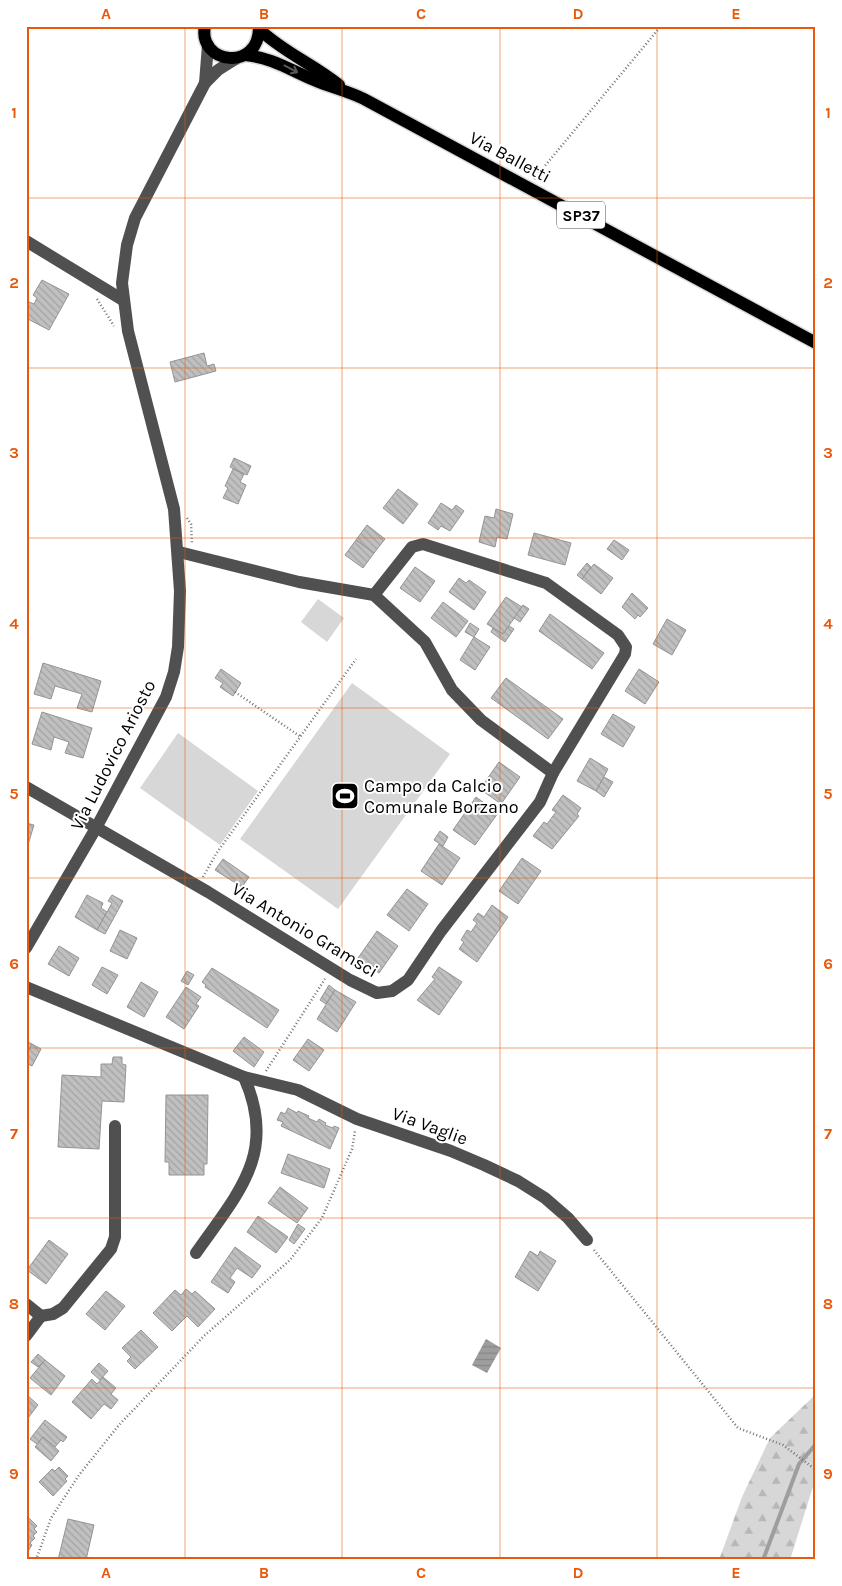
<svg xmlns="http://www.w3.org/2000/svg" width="842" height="1586" font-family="Karla,sans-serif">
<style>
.forest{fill:url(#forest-firs)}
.garden{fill:#d7d7d7}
.water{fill:url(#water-rules)}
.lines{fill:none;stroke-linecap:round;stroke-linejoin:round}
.stream{stroke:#9e9e9e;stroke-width:4}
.building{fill:url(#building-back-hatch);stroke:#949494}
.major-casing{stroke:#dbdbdb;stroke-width:15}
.path{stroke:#727272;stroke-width:2.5;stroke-dasharray:1 2.5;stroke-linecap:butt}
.minor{stroke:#505050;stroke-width:12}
.major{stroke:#000;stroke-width:12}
.oneway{stroke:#595959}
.grid{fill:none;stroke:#e8590c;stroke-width:1;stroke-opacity:0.55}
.labels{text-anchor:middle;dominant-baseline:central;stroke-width:4;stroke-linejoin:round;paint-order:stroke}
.shield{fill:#fff;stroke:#4c4c4c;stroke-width:1}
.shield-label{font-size:16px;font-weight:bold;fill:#000}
.street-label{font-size:18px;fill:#000;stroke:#fff}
.poi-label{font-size:18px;fill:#000;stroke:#fff;text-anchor:start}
.neatline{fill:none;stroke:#e8590c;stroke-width:2}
.grid-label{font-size:16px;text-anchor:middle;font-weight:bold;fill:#e8590c}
</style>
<defs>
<pattern id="forest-firs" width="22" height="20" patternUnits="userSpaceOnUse" patternTransform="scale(1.25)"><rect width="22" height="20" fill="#d7d7d7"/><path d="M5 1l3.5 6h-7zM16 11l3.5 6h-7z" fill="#b7b7b7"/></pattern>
<pattern id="water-rules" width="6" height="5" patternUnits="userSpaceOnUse" patternTransform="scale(1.25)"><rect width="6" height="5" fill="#9e9e9e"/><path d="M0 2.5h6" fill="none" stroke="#868686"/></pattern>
<pattern id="building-back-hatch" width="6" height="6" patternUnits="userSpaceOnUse" patternTransform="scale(1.25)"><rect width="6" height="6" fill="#c0c0c0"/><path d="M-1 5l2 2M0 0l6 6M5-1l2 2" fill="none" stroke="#a3a3a3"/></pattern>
</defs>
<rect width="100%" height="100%" fill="#fff"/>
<polygon class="forest" points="816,1394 816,1477 790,1560 719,1560 742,1497 770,1438"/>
<g class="garden">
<polygon points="318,599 344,618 327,642 301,622"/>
<polygon points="352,683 450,754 338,909 240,839"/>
<polygon points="178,733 258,791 220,845 140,788"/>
</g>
<polygon class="water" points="486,1339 501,1348 487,1373 472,1365"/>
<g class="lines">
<polyline class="stream" points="763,1560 799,1464 816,1444"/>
</g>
<g class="building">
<polygon points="42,280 69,294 49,330 26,318 26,307 29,302 34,304 37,298 33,295"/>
<polygon points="204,353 207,366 214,364 216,371 175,382 170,362"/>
<polygon points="234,458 251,466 247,475 230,467"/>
<polygon points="233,469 244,474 240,482 246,485 238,504 223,498 228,488 225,486"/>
<polygon points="398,489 418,504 403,524 383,508"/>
<polygon points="441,503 452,510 456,505 464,511 450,531 441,526 438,530 428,523"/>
<polygon points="496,509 513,514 507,539 497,537 495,547 479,542 485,516 494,518"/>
<polygon points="367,525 385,539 374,553 356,540"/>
<polygon points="534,533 571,543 565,565 528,555"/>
<polygon points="356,540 374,553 363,568 345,555"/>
<polygon points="614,540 629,550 622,560 607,549"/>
<polygon points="587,563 591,567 582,579 577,575"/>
<polygon points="594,564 613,578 601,594 582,579"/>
<polygon points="415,567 435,581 420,602 400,588"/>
<polygon points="459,578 466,583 469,580 486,592 474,610 449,592"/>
<polygon points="632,593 648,608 640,617 638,615 635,619 622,607"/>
<polygon points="506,597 522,607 503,634 487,624"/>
<polygon points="443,602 468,621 456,637 431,618"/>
<polygon points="523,605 529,609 520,622 514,618"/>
<polygon points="550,614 604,653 592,669 539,631"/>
<polygon points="667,619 686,630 672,655 653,644"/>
<polygon points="470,623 479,629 474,637 465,632"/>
<polygon points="509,626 514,629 505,642 491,632 493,628 503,634"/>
<polygon points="474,637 490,647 475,670 460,660"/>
<polygon points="43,663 101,681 92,712 77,708 82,694 55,686 51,699 34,694"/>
<polygon points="221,669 241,683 233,696 220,687 223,683 215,678"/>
<polygon points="639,669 659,682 645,704 625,691"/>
<polygon points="506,678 563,719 548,739 491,698"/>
<polygon points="42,712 92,728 83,758 65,753 69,742 54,737 51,750 32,744"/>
<polygon points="613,714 635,727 623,747 601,734"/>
<polygon points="590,758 608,769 596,791 577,781"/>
<polygon points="499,762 520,777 501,804 480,789"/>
<polygon points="604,777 613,782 604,797 596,791"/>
<polygon points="563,795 581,808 577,814 579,816 552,849 533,836 544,822 547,824 556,812 552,810"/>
<polygon points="476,797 498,813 475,845 453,830"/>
<polygon points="26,823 34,825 27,848 26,848"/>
<polygon points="440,831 448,837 443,846 434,840"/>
<polygon points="439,844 460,858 442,885 421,871"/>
<polygon points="522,858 541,871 518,904 499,891"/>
<polygon points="223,859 249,877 242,887 215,870"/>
<polygon points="407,889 428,904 409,931 387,915"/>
<polygon points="87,895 103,903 101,908 107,912 97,930 75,917"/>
<polygon points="112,895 123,901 105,934 97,930 112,903 108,901"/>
<polygon points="492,905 508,917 477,962 459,949 464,942 461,940 467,930 471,932 477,923 473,920 478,913 484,917"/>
<polygon points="120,930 137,938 127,959 110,951"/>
<polygon points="377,931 398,946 379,973 358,958"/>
<polygon points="59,946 79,958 69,976 48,964"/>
<polygon points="102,967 118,975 107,994 92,985"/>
<polygon points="439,967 462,982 439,1015 417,1000 435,979 432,977"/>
<polygon points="212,968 279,1010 267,1028 205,987 206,985 202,982"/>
<polygon points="187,971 194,975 188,985 181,981"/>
<polygon points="141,982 158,992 144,1017 127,1007"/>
<polygon points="329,985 335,990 326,1004 320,1000"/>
<polygon points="186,987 201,997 196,1004 199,1006 184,1029 166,1017"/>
<polygon points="335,990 356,1002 337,1032 317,1019"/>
<polygon points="244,1037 264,1052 254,1067 233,1051"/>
<polygon points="308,1039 324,1050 309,1071 293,1060"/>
<polygon points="26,1041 32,1044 26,1056"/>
<polygon points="32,1044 41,1049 32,1066 26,1063 26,1056"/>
<polygon points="113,1057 122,1057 122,1064 126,1065 124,1102 102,1101 99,1149 58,1147 62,1075 101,1077 101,1064 112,1064"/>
<polygon points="166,1095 208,1095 207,1164 204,1164 204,1175 169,1175 169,1162 165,1162"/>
<polygon points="288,1108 297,1113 298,1111 309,1116 308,1118 317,1122 319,1119 326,1123 325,1125 333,1128 334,1126 339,1128 330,1149 281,1126 283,1122 277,1120 281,1112 285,1114"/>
<polygon points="288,1154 330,1169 324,1188 281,1173"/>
<polygon points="280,1187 308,1208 297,1223 268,1203"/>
<polygon points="258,1216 288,1237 276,1253 247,1232"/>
<polygon points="298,1224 305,1229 294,1244 289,1240"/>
<polygon points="49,1240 68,1254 46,1284 27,1270"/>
<polygon points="235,1247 261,1266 252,1278 237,1268 230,1278 235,1282 228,1293 211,1282"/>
<polygon points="530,1251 538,1256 540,1251 556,1261 538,1291 515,1277"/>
<polygon points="186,1289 192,1294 195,1291 215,1309 198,1327 187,1316 172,1331 153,1313 175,1290 181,1295"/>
<polygon points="106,1291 125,1306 105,1330 86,1314"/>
<polygon points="141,1330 158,1347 135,1369 127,1361 131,1357 122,1348"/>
<polygon points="38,1354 45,1360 38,1367 31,1362"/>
<polygon points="45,1360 65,1376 51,1395 30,1378"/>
<polygon points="99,1363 108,1371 100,1380 91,1372"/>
<polygon points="103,1377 116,1388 111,1394 118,1400 111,1409 104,1404 91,1419 72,1402 92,1379 97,1384"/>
<polygon points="26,1394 38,1405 28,1418 26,1416"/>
<polygon points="45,1420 67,1437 63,1442 61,1440 55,1447 43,1437 37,1444 30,1439"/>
<polygon points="43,1437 59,1451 51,1461 35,1447"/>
<polygon points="59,1467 68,1476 65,1479 67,1481 53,1496 39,1482 52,1469 55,1471"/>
<polygon points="26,1515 37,1526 34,1529 37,1532 33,1536 35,1538 30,1543 32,1545 26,1554"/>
<polygon points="68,1519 94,1525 86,1560 58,1560"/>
</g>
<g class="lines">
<defs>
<g id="major">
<path d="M 205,26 C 197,64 260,73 259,26"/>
<path d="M 259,29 C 283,52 313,64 339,85"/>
<path d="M 245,55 C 273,58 288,69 314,80 C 330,87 348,91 364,99 L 816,343"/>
</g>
</defs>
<use href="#major" class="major-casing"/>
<g class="path">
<polyline points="534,179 661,26"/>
<polyline points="97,299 114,326"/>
<polyline points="187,518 191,524 192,544"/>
<polyline points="235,692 301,737"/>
<polyline points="203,877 216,854 356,659"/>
<polyline points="266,1071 325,979"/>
<polyline points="594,1250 738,1428 783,1445 816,1470"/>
<polyline points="36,1560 51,1518 79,1475 119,1425 204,1336 290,1260 322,1218 352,1149 355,1131"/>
</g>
<g class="minor">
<polyline points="208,45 205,83 218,70 237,58"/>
<polyline points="26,241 123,300"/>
<polyline points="374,595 412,547 423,544 546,583 618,635 626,647 625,654 553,773"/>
<polyline points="26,787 208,892 350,980 377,993 392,991 408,980 441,931 540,802 553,773 481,720 452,690 425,642 374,595 299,582 179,552"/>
<polyline points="26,948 96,828 166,697 174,672 178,647 180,591 174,509 128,331 122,283 127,245 135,218 205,83"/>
<polyline points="26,987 244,1077 298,1090 357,1119 451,1151 484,1165 518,1181 545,1198 568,1218 587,1240"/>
<path d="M 196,1253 C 238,1193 278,1153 244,1077"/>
<polyline points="26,1304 41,1316 26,1336"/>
<polyline points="41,1316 53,1314 63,1308 111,1249 115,1237 115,1126"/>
</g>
<use href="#major" class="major"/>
</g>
<defs><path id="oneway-shaft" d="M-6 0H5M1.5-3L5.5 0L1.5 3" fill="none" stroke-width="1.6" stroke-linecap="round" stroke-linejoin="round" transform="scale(1.25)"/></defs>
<use class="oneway" href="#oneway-shaft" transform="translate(291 69) rotate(28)"/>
<path class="grid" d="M 185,26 L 185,1560M 342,26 L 342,1560M 500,26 L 500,1560M 657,26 L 657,1560M 26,198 L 816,198M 26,368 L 816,368M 26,538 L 816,538M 26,708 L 816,708M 26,878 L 816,878M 26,1048 L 816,1048M 26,1218 L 816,1218M 26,1388 L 816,1388"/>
<defs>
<symbol id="stadium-square" viewBox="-11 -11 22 22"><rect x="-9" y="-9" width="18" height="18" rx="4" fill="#000" stroke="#fff"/><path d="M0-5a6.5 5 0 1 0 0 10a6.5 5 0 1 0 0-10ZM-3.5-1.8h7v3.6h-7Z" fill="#fff"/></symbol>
</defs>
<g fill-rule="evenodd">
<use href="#stadium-square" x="329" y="780" width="32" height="32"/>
</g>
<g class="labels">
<rect class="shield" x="557" y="201.5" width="48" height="27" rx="4"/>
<g class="shield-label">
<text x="581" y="215">SP37</text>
</g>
<g class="street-label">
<text transform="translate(510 157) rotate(28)">Via Balletti</text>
<text transform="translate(113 755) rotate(-63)">Via Ludovico Ariosto</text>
<text transform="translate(305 930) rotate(31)">Via Antonio Gramsci</text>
<text transform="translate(430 1126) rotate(20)">Via Vaglie</text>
</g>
<g class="poi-label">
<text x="364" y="786">Campo da Calcio<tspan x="364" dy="21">Comunale Borzano</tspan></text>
</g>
</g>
<rect width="842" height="1586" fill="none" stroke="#ffffff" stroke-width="55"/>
<rect x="28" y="28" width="786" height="1530" class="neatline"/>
<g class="grid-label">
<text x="106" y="19">A</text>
<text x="264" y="19">B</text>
<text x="421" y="19">C</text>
<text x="578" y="19">D</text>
<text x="736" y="19">E</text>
<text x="14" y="118">1</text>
<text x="828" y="118">1</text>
<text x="14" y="288">2</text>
<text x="828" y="288">2</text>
<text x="14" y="458">3</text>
<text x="828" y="458">3</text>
<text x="14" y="629">4</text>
<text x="828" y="629">4</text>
<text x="14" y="799">5</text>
<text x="828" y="799">5</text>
<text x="14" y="969">6</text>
<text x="828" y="969">6</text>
<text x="14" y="1139">7</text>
<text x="828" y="1139">7</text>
<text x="14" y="1309">8</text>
<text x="828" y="1309">8</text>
<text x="14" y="1479">9</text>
<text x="828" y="1479">9</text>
<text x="106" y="1578">A</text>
<text x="264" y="1578">B</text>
<text x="421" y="1578">C</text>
<text x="578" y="1578">D</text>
<text x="736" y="1578">E</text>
</g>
</svg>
